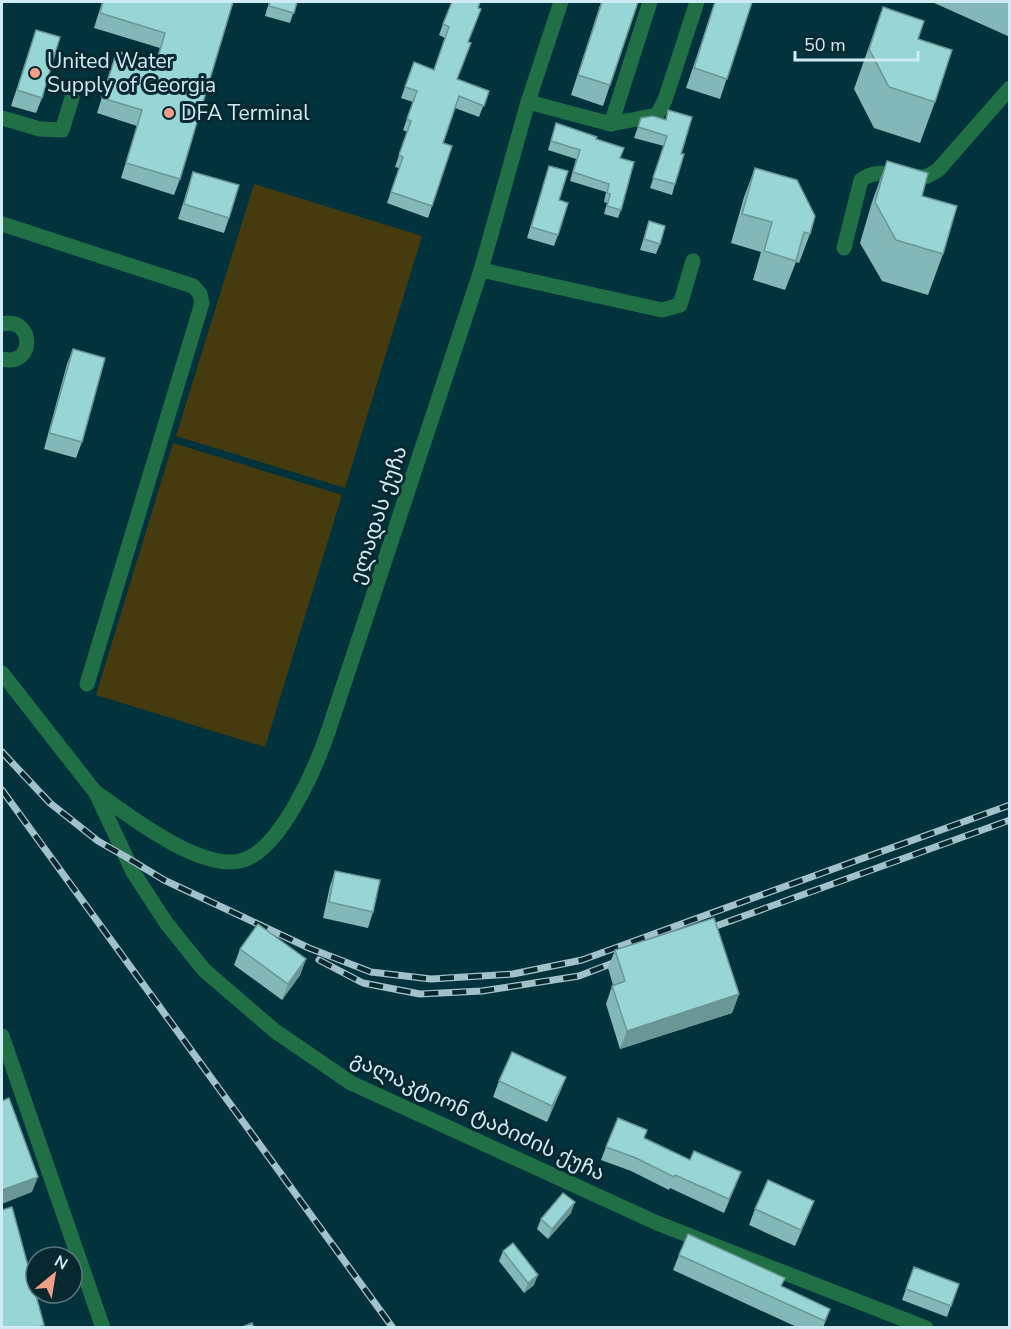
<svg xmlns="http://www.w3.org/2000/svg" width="1011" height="1329" font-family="'Nunito Sans','Noto Sans Georgian',sans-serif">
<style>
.green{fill:#463b0e}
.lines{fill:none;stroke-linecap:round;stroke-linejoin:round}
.minor{stroke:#217045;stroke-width:15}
.rail-casing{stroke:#a1c2ca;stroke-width:7}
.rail{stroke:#08282f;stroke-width:4.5;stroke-dasharray:14;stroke-linecap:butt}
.wall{fill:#82b8b7}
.shaded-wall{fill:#6a9695}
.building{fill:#97d6d5;stroke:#6a9695;stroke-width:1.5}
.poi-dot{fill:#f49e88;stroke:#08282f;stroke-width:2}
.labels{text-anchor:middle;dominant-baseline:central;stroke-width:6;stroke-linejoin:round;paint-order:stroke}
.poi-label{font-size:21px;fill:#cfebf3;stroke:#08282f;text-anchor:start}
.street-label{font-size:21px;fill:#cfebf3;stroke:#08282f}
</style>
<rect width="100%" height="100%" fill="#02333d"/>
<g class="green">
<polygon points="254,184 422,236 345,488 176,436"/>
<polygon points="173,443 342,495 265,747 96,695"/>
</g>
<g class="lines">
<g class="minor">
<polyline points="528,102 611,124 657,115 665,100 697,2"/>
<polyline points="2,118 40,129 62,130 72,98"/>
<polyline points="611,124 650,2"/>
<polyline points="2,224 193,286 200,294 202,303 87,684"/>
<path d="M 844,248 L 861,180 C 882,165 902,180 924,177 C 929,176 934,172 938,170 L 1010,88"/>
<polyline points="481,270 662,310 680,305 693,261"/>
<path d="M 2,324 C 35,316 35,368 2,359"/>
<polyline points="2,673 96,793 133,872 167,924 204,970 275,1031 351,1083 657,1223 926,1328"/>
<path d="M 97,793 C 129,816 199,870 240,861 C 280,852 316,767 328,732 L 481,270 L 528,102 L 561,2"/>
<polyline points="2,1036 103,1328"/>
</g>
<defs>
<g id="rail">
<polyline points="2,752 50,803 98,841 126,857 164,880 309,948 371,972 431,979 513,974 582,960 1010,805"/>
<polyline points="2,790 393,1328"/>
<polyline points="702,931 1010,820"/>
<polyline points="319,960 363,983 420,994 482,991 579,976 626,958"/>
</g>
</defs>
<use href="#rail" class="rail-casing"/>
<use href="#rail" class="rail"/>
</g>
<g class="wall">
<polygon points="102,2 233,2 180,179 174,195 121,178 137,126 97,113 117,51 155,63 160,48 94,28"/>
<polygon points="269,2 297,2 290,23 265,16"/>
<polygon points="601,2 638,2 603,106 571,95"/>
<polygon points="715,2 752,2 720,99 686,88"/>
<polygon points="932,2 1010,2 1010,37"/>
<polygon points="883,7 918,39 935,102 920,143 874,128 854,89"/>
<polygon points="478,8 457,79 489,91 479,117 455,108 443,143 432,206 428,218 387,203 399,168 395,167 407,132 403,130 413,102 401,98 414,62 434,70 445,38 439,35 443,24"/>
<polygon points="36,30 42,98 36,113 11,106"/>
<polygon points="653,116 681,154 675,184 672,195 650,188 664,146 634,138 641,118"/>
<polygon points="556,123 596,139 620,158 621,210 618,218 604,214 607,203 604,202 606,192 570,181 576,159 548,150"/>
<polygon points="887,161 922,196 943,254 928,295 882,281 860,243 872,202"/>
<polygon points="549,166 559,200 558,235 554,246 527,238"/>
<polygon points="755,168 810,234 799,263 796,262 785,290 753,280 761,252 731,243 744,197"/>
<polygon points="193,172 229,218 224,233 178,219"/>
<polygon points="649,221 660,244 656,254 640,250"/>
<polygon points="73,349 82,442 76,458 44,449 67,364"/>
<polygon points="335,871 373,912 368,928 323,918 330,886"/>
<polygon points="240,949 306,959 300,975 282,1000 234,965"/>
<polygon points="615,950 739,994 732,1013 620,1049 606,1004 612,986 613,985 608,968"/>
<polygon points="566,1077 560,1092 547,1122 493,1097 499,1081"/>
<polygon points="644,1138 690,1160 741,1172 724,1213 670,1188 669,1190 631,1171 601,1160 606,1147"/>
<polygon points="755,1209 808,1216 795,1246 749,1225"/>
<polygon points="571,1213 548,1239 537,1229 541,1219"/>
<polygon points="503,1251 534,1285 524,1293 499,1261"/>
<polygon points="679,1255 785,1278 781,1286 830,1309 823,1328 799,1328 673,1270"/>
<polygon points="959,1284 947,1317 902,1300 906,1289"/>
</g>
<g class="shaded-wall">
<polygon points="306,959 300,975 282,1000 288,984"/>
<polygon points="739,994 732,1013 620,1049 627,1031"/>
<polygon points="566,1077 560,1092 547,1122 552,1106"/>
<polygon points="741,1172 736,1185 724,1213 729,1199"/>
<polygon points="38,1177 32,1192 2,1204 2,1190"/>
<polygon points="814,1201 808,1216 795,1246 801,1230"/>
<polygon points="575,1202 571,1213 548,1239 552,1229"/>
<polygon points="538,1275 534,1285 524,1293 528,1283"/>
</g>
<g class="building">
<polygon points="103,2 233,2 180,179 126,163 142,110 102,98 117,51 156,64 165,33 100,13"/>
<polygon points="270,2 297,2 294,13 269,6"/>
<polygon points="452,2 480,2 478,8 481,9 468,42 471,43 457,79 489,91 484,106 459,96 443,143 452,146 432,206 391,192 403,157 399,155 411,121 407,119 417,91 405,87 414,62 434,70 449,27 443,24"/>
<polygon points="602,2 638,2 610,85 578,75"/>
<polygon points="715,2 752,2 727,79 694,68"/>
<polygon points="883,7 924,21 918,39 952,50 935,102 889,87 869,49"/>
<polygon points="36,30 60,37 42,98 17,90"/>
<polygon points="668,110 692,117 681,154 684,154 675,184 653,178 667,136 638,127 641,118 653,116 666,120"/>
<polygon points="556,123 597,137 596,139 624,148 620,158 634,162 621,210 607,206 610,194 607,193 609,184 573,172 580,150 551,141"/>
<polygon points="887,161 928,173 922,196 957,206 943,254 896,240 875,202"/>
<polygon points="549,166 568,171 559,200 568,203 558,235 531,227"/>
<polygon points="755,168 797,180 815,216 810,234 804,232 796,261 764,251 772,222 742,214"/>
<polygon points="193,172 239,185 229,218 184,204"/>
<polygon points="649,221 665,226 660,244 644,239"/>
<polygon points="73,349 105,358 82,442 49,433"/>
<polygon points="335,871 380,880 373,912 329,902"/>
<polygon points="714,918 739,994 627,1031 612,986 625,981 615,950"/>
<polygon points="258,924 306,959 288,984 240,949"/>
<polygon points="512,1052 566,1077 552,1106 499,1081"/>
<polygon points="9,1098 38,1177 2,1190 2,1101"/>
<polygon points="618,1118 647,1130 644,1138 690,1160 694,1151 741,1172 729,1199 675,1175 674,1177 636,1158 606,1147"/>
<polygon points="768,1180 814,1201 801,1230 755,1209"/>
<polygon points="563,1193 575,1202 552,1229 541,1219"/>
<polygon points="12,1207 44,1325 35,1328 2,1328 2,1210"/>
<polygon points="688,1234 785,1278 781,1286 830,1309 825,1321 679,1255"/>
<polygon points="513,1243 538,1275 528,1283 503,1251"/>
<polygon points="914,1267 959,1284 951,1306 906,1289"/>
<polygon points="252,1323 254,1328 240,1328"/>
</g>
<g class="poi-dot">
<circle cx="35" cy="73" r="6"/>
<circle cx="169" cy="113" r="6"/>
</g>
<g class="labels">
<g class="poi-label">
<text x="47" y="61">United Water<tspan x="47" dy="24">Supply of Georgia</tspan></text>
<text x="181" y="113">DFA Terminal</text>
</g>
<g class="street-label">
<text transform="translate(378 515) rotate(-72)">ელადას ქუჩა</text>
<text transform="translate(478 1116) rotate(25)">გალაკტიონ ტაბიძის ქუჩა</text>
</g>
</g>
<rect width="1011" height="1329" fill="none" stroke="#cfebf3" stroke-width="6"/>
<g transform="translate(54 1275) rotate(30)"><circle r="28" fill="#08282f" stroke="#58767d" stroke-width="1.5"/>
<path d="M0-4.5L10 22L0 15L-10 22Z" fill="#f49e88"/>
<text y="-9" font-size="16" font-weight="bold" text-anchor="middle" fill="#cfebf3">N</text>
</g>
<path d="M795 51v9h123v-9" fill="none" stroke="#cfebf3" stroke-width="3"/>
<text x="804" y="51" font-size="18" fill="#cfebf3" stroke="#08282f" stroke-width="4.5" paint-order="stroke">50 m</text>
</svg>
